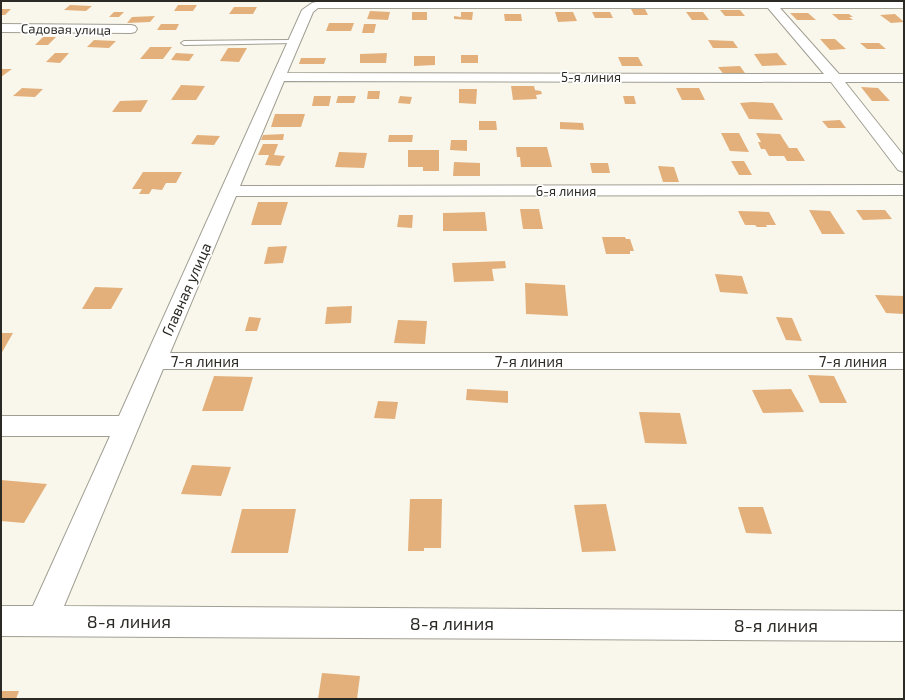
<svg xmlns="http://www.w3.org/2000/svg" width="905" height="700" font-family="'Exo 2',sans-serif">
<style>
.building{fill:#e3b07b}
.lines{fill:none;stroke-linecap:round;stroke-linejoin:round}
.lane-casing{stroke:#a19e93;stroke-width:2}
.street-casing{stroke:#a19e93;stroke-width:2}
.lane{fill:#fff;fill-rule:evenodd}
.street{fill:#fff;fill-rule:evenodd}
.labels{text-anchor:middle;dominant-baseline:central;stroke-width:3.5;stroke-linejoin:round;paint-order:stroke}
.far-street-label{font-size:13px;fill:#2b2a25;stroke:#fff}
.street-label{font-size:15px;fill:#2b2a25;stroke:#fff}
.near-street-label{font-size:18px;fill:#2b2a25;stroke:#fff}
</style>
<rect width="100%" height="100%" fill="#f9f7eb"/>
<g class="building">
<polygon points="70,5 92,6 86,11 64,10"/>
<polygon points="178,5 197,5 193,11 174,11"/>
<polygon points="234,7 257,7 253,14 229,14"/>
<polygon points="1,9 11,9 5,15 1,15"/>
<polygon points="631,9 645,9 648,15 634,15"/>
<polygon points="720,10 740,10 745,16 725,16"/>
<polygon points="370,11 390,12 388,20 367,19"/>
<polygon points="114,12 124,12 119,17 109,17"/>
<rect x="412" y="12" width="15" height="8"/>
<polygon points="461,12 473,12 472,20 454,19 454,16 461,17"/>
<polygon points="555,12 573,12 577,21 558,22"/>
<polygon points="592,12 610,12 613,18 595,18"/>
<polygon points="686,12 703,12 709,20 692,20"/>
<polygon points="790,13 808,13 816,20 797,20"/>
<polygon points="504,14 521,14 522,21 505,21"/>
<polygon points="832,14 849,14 853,17 849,17 853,20 839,20"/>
<polygon points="895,14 904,22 891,23 880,15"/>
<polygon points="155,16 150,22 127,23 132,17"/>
<polygon points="329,23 354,23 351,31 326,31"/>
<polygon points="161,24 179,24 176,30 157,30"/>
<polygon points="364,24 376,24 374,33 362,33"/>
<polygon points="43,37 56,37 48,45 35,45"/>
<polygon points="820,39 835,39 846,49 830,50"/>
<polygon points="94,40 116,41 109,48 87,47"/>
<polygon points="708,40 733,41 738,48 713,48"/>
<polygon points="860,43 879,43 886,49 867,49"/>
<polygon points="150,47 172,47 163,59 140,59"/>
<polygon points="228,48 247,48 239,62 220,61"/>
<polygon points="55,53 69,53 60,63 46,62"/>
<polygon points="176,53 194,54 189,61 171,60"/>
<polygon points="387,53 386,63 360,63 360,54"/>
<polygon points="777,53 787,65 762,66 754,54"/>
<rect x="461" y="55" width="17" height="8"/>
<polygon points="414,56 435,56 435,65 414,66"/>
<polygon points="618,57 638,57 643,66 622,66"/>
<polygon points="301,58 326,58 324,64 299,64"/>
<polygon points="740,66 747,76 725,76 718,67"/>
<polygon points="1,69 12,69 1,77"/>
<polygon points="181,85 205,86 196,100 171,100"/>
<polygon points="511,86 534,86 535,90 541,91 542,94 536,95 537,99 513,100"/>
<polygon points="861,87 878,88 890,101 872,101"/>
<polygon points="22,88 43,89 35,97 13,96"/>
<polygon points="676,88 699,88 705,100 682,100"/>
<polygon points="459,89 477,89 476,104 459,103"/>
<polygon points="368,91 380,91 379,99 367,99"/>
<polygon points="314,96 331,96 329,106 312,106"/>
<polygon points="338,96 356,96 354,103 336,103"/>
<polygon points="400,96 412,97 410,104 398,103"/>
<polygon points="623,96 634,96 636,104 625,104"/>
<polygon points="148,100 141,112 112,112 120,101"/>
<polygon points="752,102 773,103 783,120 749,119 740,103"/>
<polygon points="275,114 305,114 301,127 271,127"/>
<polygon points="840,120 846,128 828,128 822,121"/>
<polygon points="479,121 496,121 497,130 479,130"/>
<polygon points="560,122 583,123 584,130 560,129"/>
<polygon points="721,133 739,133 749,152 730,151"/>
<polygon points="756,133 780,134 789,148 797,148 805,161 787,161 784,156 769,156 765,149 761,149 758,142 761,142"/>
<polygon points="284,134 283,140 261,140 263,135"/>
<polygon points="197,135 220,136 214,145 191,144"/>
<polygon points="389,135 413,135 412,142 388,142"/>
<polygon points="451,140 467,140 467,151 450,150"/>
<polygon points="263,144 278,144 274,155 285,156 280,166 265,165 269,155 258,155"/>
<polygon points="516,147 547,147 552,167 521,167 520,157 517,157"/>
<polygon points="408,150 439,150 439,171 423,171 423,167 408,167"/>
<polygon points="339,152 367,153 364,168 335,167"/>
<polygon points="731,161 744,161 752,175 739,175"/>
<polygon points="454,162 480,163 480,176 453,176"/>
<polygon points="590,163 608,163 610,173 592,173"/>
<polygon points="658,166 674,167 679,182 663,182"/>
<polygon points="143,172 182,172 176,183 166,183 162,190 152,189 149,194 139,194 142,189 132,189"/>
<polygon points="258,202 288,202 281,225 251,225"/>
<polygon points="520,209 539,209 543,229 523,229"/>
<polygon points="809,210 830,211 845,234 822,234"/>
<polygon points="856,210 885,210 892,219 863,220"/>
<polygon points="738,211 769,212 776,225 766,225 767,227 757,227 755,225 745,225"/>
<polygon points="485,212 487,231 443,231 443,213"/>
<polygon points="399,215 413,215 412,228 397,227"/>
<polygon points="602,237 625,237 626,239 630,239 634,251 630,251 630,254 606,254"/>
<polygon points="287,246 283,263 264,264 268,247"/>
<polygon points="505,261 506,268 492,269 494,281 454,282 452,263"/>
<polygon points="715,274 742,276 748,294 720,292"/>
<polygon points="525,283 565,285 568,316 526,314"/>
<polygon points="95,287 123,288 111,309 82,309"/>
<polygon points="875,295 904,296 904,314 886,313"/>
<polygon points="352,306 351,323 325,324 327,307"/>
<polygon points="249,317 261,318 257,331 245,331"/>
<polygon points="776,317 792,318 802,341 786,340"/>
<polygon points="398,320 427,321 425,344 394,343"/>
<polygon points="1,333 13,333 1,354"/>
<polygon points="808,375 834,376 847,403 820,403"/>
<polygon points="214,376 253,377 243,411 202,411"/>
<polygon points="467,389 508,391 508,403 466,400"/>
<polygon points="791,389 804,412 763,413 752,390"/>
<polygon points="378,401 398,402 395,419 374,418"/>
<polygon points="639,412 680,413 687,444 645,443"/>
<polygon points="192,465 231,467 221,496 181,494"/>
<polygon points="1,480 47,484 24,523 1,521"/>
<polygon points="410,499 442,499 441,548 424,548 424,551 408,551"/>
<polygon points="606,504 616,551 582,552 574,505"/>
<polygon points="738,507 763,507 772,534 746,533"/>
<polygon points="242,509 296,509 288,553 231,553"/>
<polygon points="322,673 360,676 357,699 318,699"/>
<polygon points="1,691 19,691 16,699 1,699"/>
</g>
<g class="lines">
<defs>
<polygon id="lane" points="294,40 296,41 296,43 184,45 181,43 184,41"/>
<g id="street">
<path d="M 316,2 L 904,2 L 904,8 L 780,8 L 839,74 L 904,74 L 904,82 L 845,82 L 904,156 L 904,172 L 898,170 L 831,82 L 284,81 L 240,186 L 904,185 L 904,195 L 236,196 L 170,353 L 904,353 L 904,369 L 163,369 L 64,606 L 904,611 L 904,641 L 1,636 L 1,606 L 33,606 L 110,436 L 1,436 L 1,416 L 119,416 L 302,10 L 312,3 ZM 318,8 L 768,8 L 824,74 L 287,73 L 313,12 Z"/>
<polygon points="1,24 131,25 135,26 137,29 135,32 131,33 1,32"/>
</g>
</defs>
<use href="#lane" class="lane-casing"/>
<use href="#street" class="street-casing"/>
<use href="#lane" class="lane"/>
<use href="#street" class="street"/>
</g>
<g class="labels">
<g class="far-street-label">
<text transform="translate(66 29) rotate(1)">Садовая улица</text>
<text x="591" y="77">5-я линия</text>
<text x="566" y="191">6-я линия</text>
</g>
<g class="street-label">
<text transform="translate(186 289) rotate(-66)">Главная улица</text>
<text x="205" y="361">7-я линия</text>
<text x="529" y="361">7-я линия</text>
<text x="853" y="361">7-я линия</text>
</g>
<g class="near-street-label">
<text x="129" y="621">8-я линия</text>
<text x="452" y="623">8-я линия</text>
<text x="776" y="625">8-я линия</text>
</g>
</g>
<rect width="905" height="700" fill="none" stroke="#2b2a25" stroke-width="4"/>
</svg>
